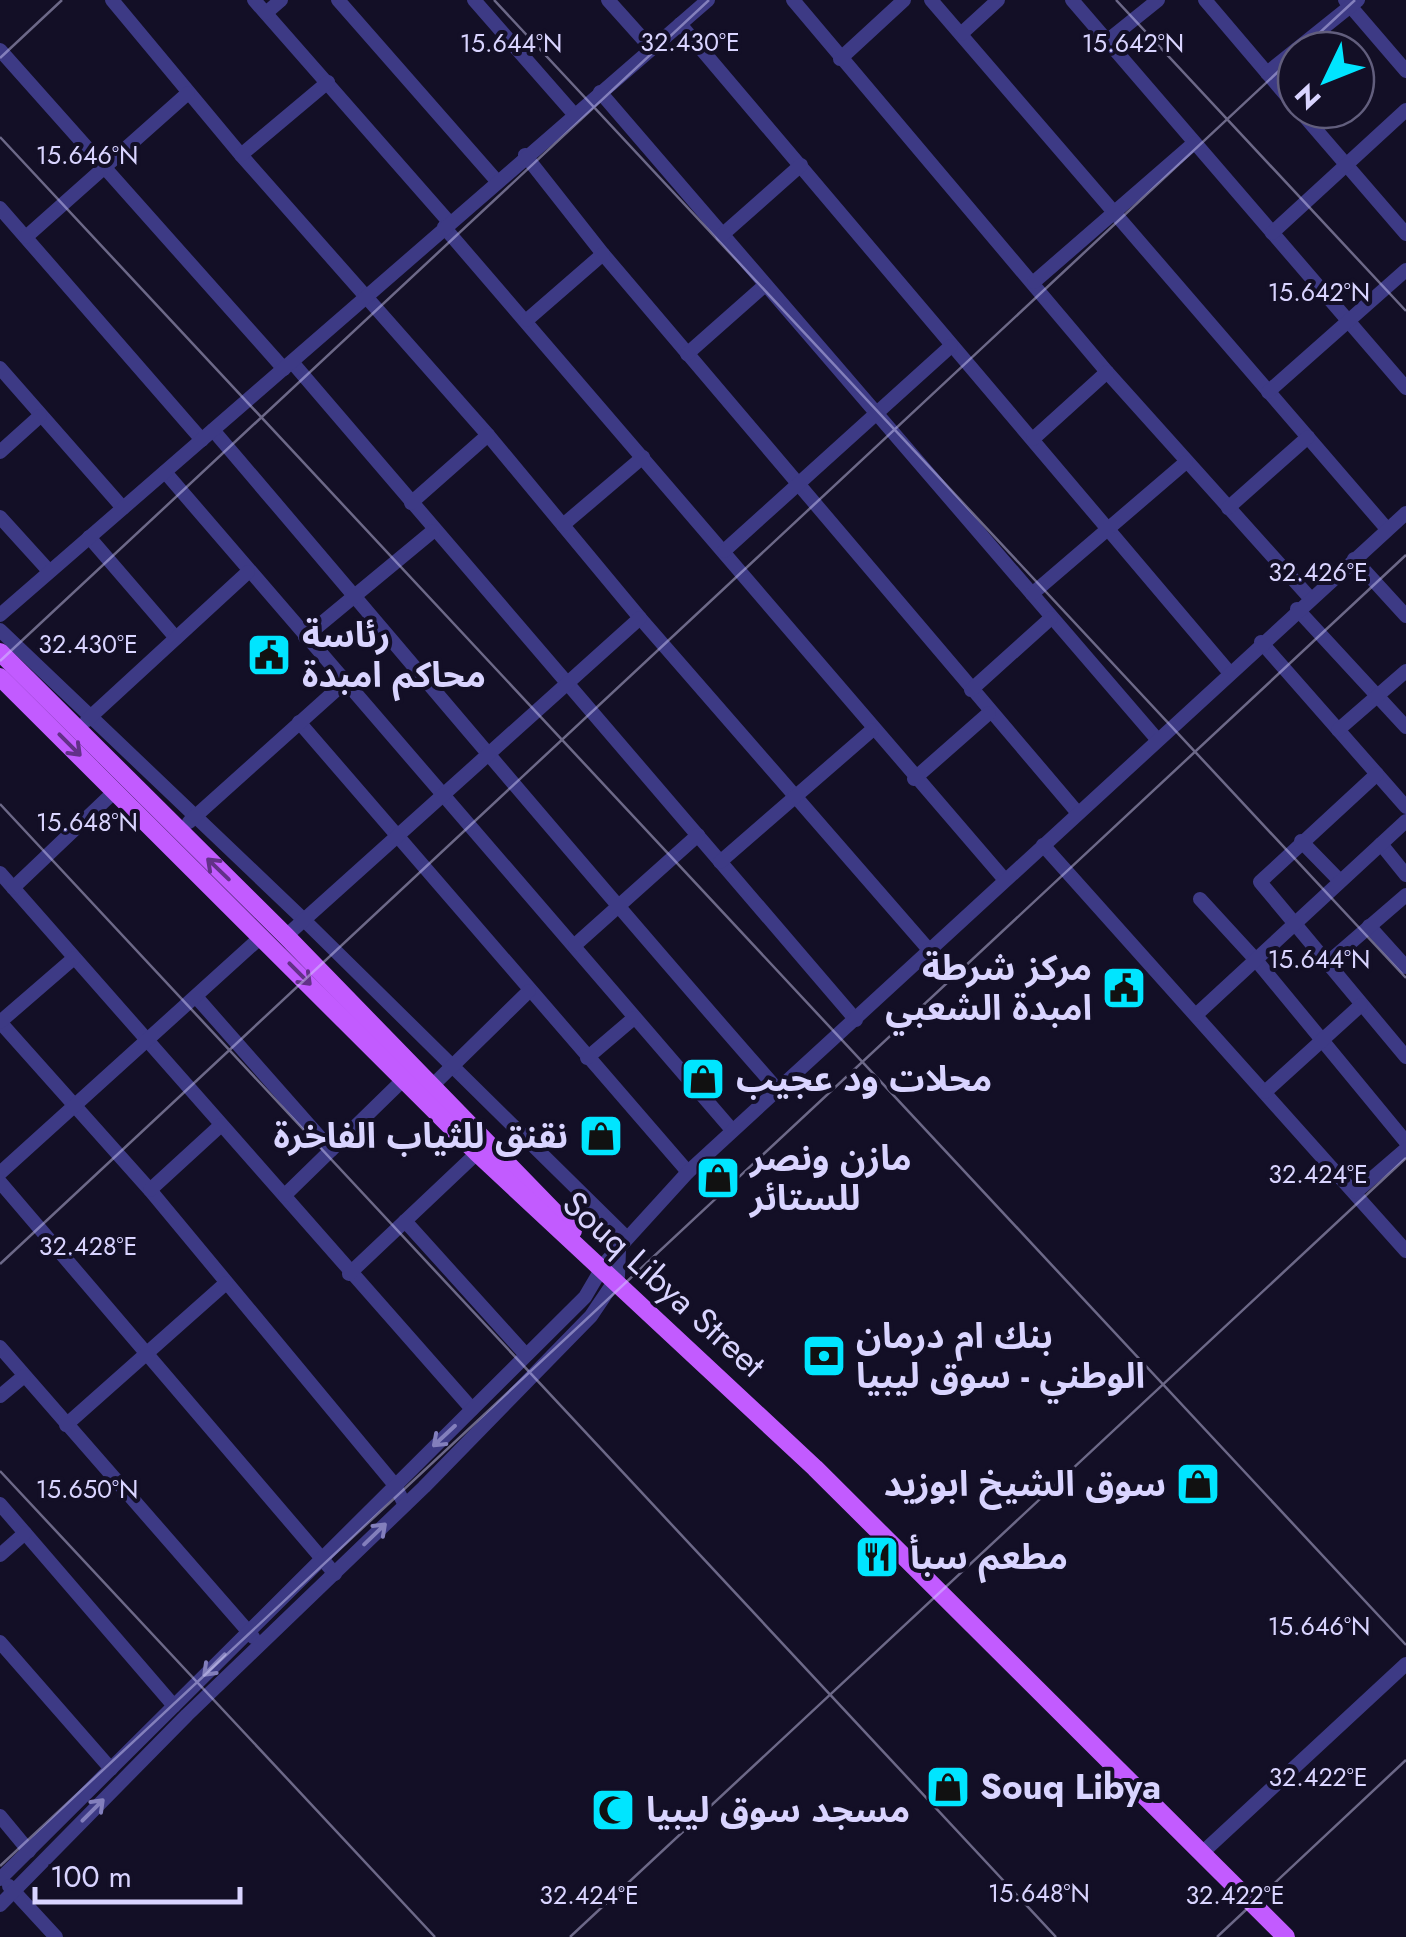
<svg xmlns="http://www.w3.org/2000/svg" width="1406" height="1937" font-family="Jost,'Noto Sans Arabic',sans-serif">
<style>
.lines{fill:none;stroke-linecap:round;stroke-linejoin:round}
.minor{stroke:#3d3a85;stroke-width:14}
.major{stroke:#c25bff;stroke-width:18}
.oneway{stroke:#623188}
.oneway2{stroke:#837fbc}
.ticks{fill:none;stroke:#d9d4ff;stroke-width:2.5;stroke-opacity:0.45}
.labels{text-anchor:middle;dominant-baseline:central;stroke-width:8;stroke-linejoin:round;paint-order:stroke}
.poi-label{font-size:35px;font-weight:bold;fill:#d9d4ff;stroke:#130f26;text-anchor:start}
.street-label{font-size:35px;fill:#d9d4ff;stroke:#130f26}
.ticks-label{font-size:25px;text-anchor:middle;fill:#d9d4ff;stroke:#130f26;stroke-width:8;stroke-linejoin:round;paint-order:stroke}
</style>
<rect width="100%" height="100%" fill="#130f26"/>
<g class="lines">
<g class="minor">
<polyline points="112,0 241,155 488,435 640,618 930,951"/>
<polyline points="254,0 449,222"/>
<polyline points="338,0 496,180"/>
<polyline points="474,0 573,113"/>
<polyline points="608,0 651,48"/>
<polyline points="793,0 1107,372 1310,598"/>
<polyline points="931,0 1387,529"/>
<polyline points="1072,0 1406,388"/>
<polyline points="1205,0 1296,107"/>
<polyline points="1345,0 1406,71"/>
<polyline points="266,13 281,0"/>
<polyline points="680,24 1229,672"/>
<polyline points="961,34 998,0"/>
<polyline points="1107,41 1158,0"/>
<polyline points="0,50 284,369"/>
<polyline points="840,59 904,0"/>
<polyline points="1267,73 1358,0"/>
<polyline points="600,92 1156,738"/>
<polyline points="1299,110 1406,234"/>
<polyline points="241,155 328,82"/>
<polyline points="525,155 603,254 1077,812"/>
<polyline points="0,208 202,440"/>
<polyline points="444,227 1005,880"/>
<polyline points="1272,233 1406,110"/>
<polyline points="722,235 801,165"/>
<polyline points="26,237 188,93"/>
<polyline points="1034,282 1194,143"/>
<polyline points="527,320 603,254"/>
<polyline points="687,354 764,286"/>
<polyline points="292,362 856,1020"/>
<polyline points="0,368 123,508"/>
<polyline points="1268,392 1406,270"/>
<path d="M 213,430 C 401,650 586,872 777,1089"/>
<polyline points="1033,439 1107,372"/>
<polyline points="0,452 40,416"/>
<polyline points="165,472 732,1130"/>
<polyline points="411,503 488,435"/>
<polyline points="1228,508 1308,437"/>
<polyline points="0,517 49,571"/>
<polyline points="563,525 643,457"/>
<polyline points="89,537 176,638"/>
<polyline points="724,551 951,346"/>
<polyline points="1354,559 1406,616"/>
<polyline points="1032,594 1186,462"/>
<polyline points="1297,609 1406,727"/>
<polyline points="0,615 708,0"/>
<polyline points="0,630 303,919 627,1238"/>
<polyline points="305,637 433,531"/>
<polyline points="1261,642 1406,807"/>
<polyline points="971,690 1051,618"/>
<polyline points="87,720 248,572"/>
<polyline points="299,722 688,1172"/>
<polyline points="1338,730 1406,671"/>
<polyline points="1377,774 1260,882 1406,1057"/>
<polyline points="914,779 989,713"/>
<polyline points="189,822 345,682"/>
<polyline points="1301,841 1340,881"/>
<polyline points="1381,844 1406,875"/>
<polyline points="1043,845 1406,1251"/>
<polyline points="720,862 872,730"/>
<polyline points="0,873 472,1409"/>
<polyline points="13,888 115,791"/>
<polyline points="1200,899 1256,960 1406,1142"/>
<polyline points="1369,926 1406,967"/>
<polyline points="286,936 640,618"/>
<polyline points="575,945 698,835"/>
<polyline points="1326,964 1406,895"/>
<polyline points="198,999 331,1150"/>
<polyline points="1196,1015 1406,821"/>
<polyline points="0,1022 150,1190 394,1484 405,1505"/>
<polyline points="0,1022 74,958"/>
<polyline points="587,1058 634,1018"/>
<polyline points="433,1085 529,991"/>
<polyline points="1265,1092 1361,1005"/>
<polyline points="0,1173 262,936"/>
<polyline points="0,1182 335,1574"/>
<polyline points="150,1190 221,1125"/>
<polyline points="1356,1192 1406,1149"/>
<polyline points="285,1195 405,1078"/>
<polyline points="405,1221 526,1355"/>
<polyline points="349,1274 477,1153"/>
<polyline points="0,1347 253,1637"/>
<polyline points="0,1396 24,1376"/>
<polyline points="66,1425 226,1283"/>
<polyline points="0,1504 174,1706"/>
<polyline points="0,1555 25,1533"/>
<polyline points="0,1642 111,1769"/>
<polyline points="0,1816 29,1851"/>
<polyline points="1202,1853 1406,1664"/>
<polyline points="0,1879 585,1297 605,1263 688,1172 1406,513"/>
<polyline points="9,1886 56,1937"/>
<polyline points="0,1905 187,1715 424,1487 591,1316 618,1276 619,1251"/>
</g>
<g class="major">
<polyline points="0,652 286,936 573,1231"/>
<polyline points="0,677 477,1153 815,1468 1286,1937"/>
</g>
</g>
<defs><path id="oneway-shaft" d="M-6 0H5M1.5-3L5.5 0L1.5 3" fill="none" stroke-width="1.6" stroke-linecap="round" stroke-linejoin="round" transform="scale(2.5)"/></defs>
<g class="oneway">
<use href="#oneway-shaft" transform="translate(70 745) rotate(45)"/>
<use href="#oneway-shaft" transform="translate(218 869) rotate(-136)"/>
<use href="#oneway-shaft" transform="translate(300 974) rotate(45)"/>
</g>
<g class="oneway2">
<use href="#oneway-shaft" transform="translate(444 1436) rotate(137)"/>
<use href="#oneway-shaft" transform="translate(375 1534) rotate(-44)"/>
<use href="#oneway-shaft" transform="translate(214 1665) rotate(135)"/>
<use href="#oneway-shaft" transform="translate(93 1810) rotate(-45)"/>
</g>
<path class="ticks" d="M 494,0 L 1406,978M 1116,0 L 1406,311M 1301,50 L 1355,0M 0,58 L 62,0M 0,137 L 1406,1645M 0,661 L 709,0M 0,804 L 1056,1937M 0,1264 L 1296,55M 0,1471 L 435,1937M 0,1866 L 1406,555M 570,1937 L 1406,1158M 1217,1937 L 1406,1760"/>
<defs>
<symbol id="civic-square" viewBox="-11 -11 22 22"><rect x="-9" y="-9" width="18" height="18" rx="4" fill="#00e5ff" stroke="#130f26"/><path d="M-.6-6.5H3V-4.5H.6V-3L4-1V1h2V6H-6V1h2V-1L-.6-3ZM-1.2 2.5V6h2.4V2.5Z" fill="#111"/></symbol>
<symbol id="shop-square" viewBox="-11 -11 22 22"><rect x="-9" y="-9" width="18" height="18" rx="4" fill="#00e5ff" stroke="#130f26"/><path d="M-5-2.5h2.3a2.7 3.5 0 0 1 5.4 0H5L5.5 6h-11ZM-1.5-2.5h3a1.5 2.3 0 0 0-3 0Z" fill="#111"/></symbol>
<symbol id="bank-square" viewBox="-11 -11 22 22"><rect x="-9" y="-9" width="18" height="18" rx="4" fill="#00e5ff" stroke="#130f26"/><path d="M-6-4H6V4H-6ZM0-2.3a2.3 2.3 0 1 0 0 4.6a2.3 2.3 0 1 0 0-4.6Z" fill="#111"/></symbol>
<symbol id="restaurant-square" viewBox="-11 -11 22 22"><rect x="-9" y="-9" width="18" height="18" rx="4" fill="#00e5ff" stroke="#130f26"/><path d="M-5-6h1v4h1v-4h1v4h1v-4h1v5L-1.5 .5V6h-2V.5L-5-1ZM5-6V6H3V1.5H1.5Q1.5-4 5-6Z" fill="#111"/></symbol>
<symbol id="mosque-square" viewBox="-11 -11 22 22"><rect x="-9" y="-9" width="18" height="18" rx="4" fill="#00e5ff" stroke="#130f26"/><path d="M3.5-4.9A6 6 0 1 0 3.5 4.9A5 5 0 1 1 3.5-4.9Z" fill="#111"/></symbol>
</defs>
<g fill-rule="evenodd">
<use href="#civic-square" x="244" y="630" width="50" height="50"/>
<use href="#civic-square" x="1099" y="963" width="50" height="50"/>
<use href="#shop-square" x="678" y="1054" width="50" height="50"/>
<use href="#shop-square" x="576" y="1111" width="50" height="50"/>
<use href="#shop-square" x="693" y="1153" width="50" height="50"/>
<use href="#bank-square" x="799" y="1331" width="50" height="50"/>
<use href="#shop-square" x="1173" y="1459" width="50" height="50"/>
<use href="#restaurant-square" x="852" y="1532" width="50" height="50"/>
<use href="#shop-square" x="923" y="1762" width="50" height="50"/>
<use href="#mosque-square" x="588" y="1785" width="50" height="50"/>
</g>
<g class="labels">
<g class="poi-label">
<text x="302" y="635">رئاسة<tspan x="302" dy="40">محاكم امبدة</tspan></text>
<text x="1092" y="968" text-anchor="end">مركز شرطة<tspan x="1092" dy="40">امبدة الشعبي</tspan></text>
<text x="736" y="1079">محلات ود عجيب</text>
<text x="568" y="1136" text-anchor="end">نقنق للثياب الفاخرة</text>
<text x="750" y="1158">مازن ونصر<tspan x="750" dy="40">للستائر</tspan></text>
<text x="856" y="1336">بنك ام درمان<tspan x="856" dy="40">الوطني - سوق ليبيا</tspan></text>
<text x="1166" y="1484" text-anchor="end">سوق الشيخ ابوزيد</text>
<text x="910" y="1557">مطعم سبأ</text>
<text x="980" y="1787">Souq Libya</text>
<text x="646" y="1810">مسجد سوق ليبيا</text>
</g>
<g class="street-label">
<text transform="translate(664 1284) rotate(42)">Souq Libya Street</text>
</g>
</g>
<g class="ticks-label">
<text x="690" y="51">32.430°E</text>
<text x="511" y="52">15.644°N</text>
<text x="1133" y="52">15.642°N</text>
<text x="87" y="164">15.646°N</text>
<text x="1319" y="301">15.642°N</text>
<text x="1318" y="581">32.426°E</text>
<text x="88" y="653">32.430°E</text>
<text x="87" y="831">15.648°N</text>
<text x="1319" y="968">15.644°N</text>
<text x="1318" y="1183">32.424°E</text>
<text x="88" y="1255">32.428°E</text>
<text x="87" y="1498">15.650°N</text>
<text x="1319" y="1635">15.646°N</text>
<text x="1318" y="1786">32.422°E</text>
<text x="1039" y="1902">15.648°N</text>
<text x="589" y="1904">32.424°E</text>
<text x="1235" y="1904">32.422°E</text>
</g>
<g transform="translate(1326 80) rotate(227)"><circle r="48" fill="#130f26" stroke="#625e7d" stroke-width="2.5"/>
<path d="M0-8L18 38L0 25L-18 38Z" fill="#00e5ff"/>
<text y="-15" font-size="28" font-weight="bold" text-anchor="middle" fill="#d9d4ff">N</text>
</g>
<path d="M35 1887v15h205v-15" fill="none" stroke="#d9d4ff" stroke-width="5"/>
<text x="50" y="1887" font-size="30" fill="#d9d4ff" stroke="#130f26" stroke-width="8" paint-order="stroke">100 m</text>
</svg>
